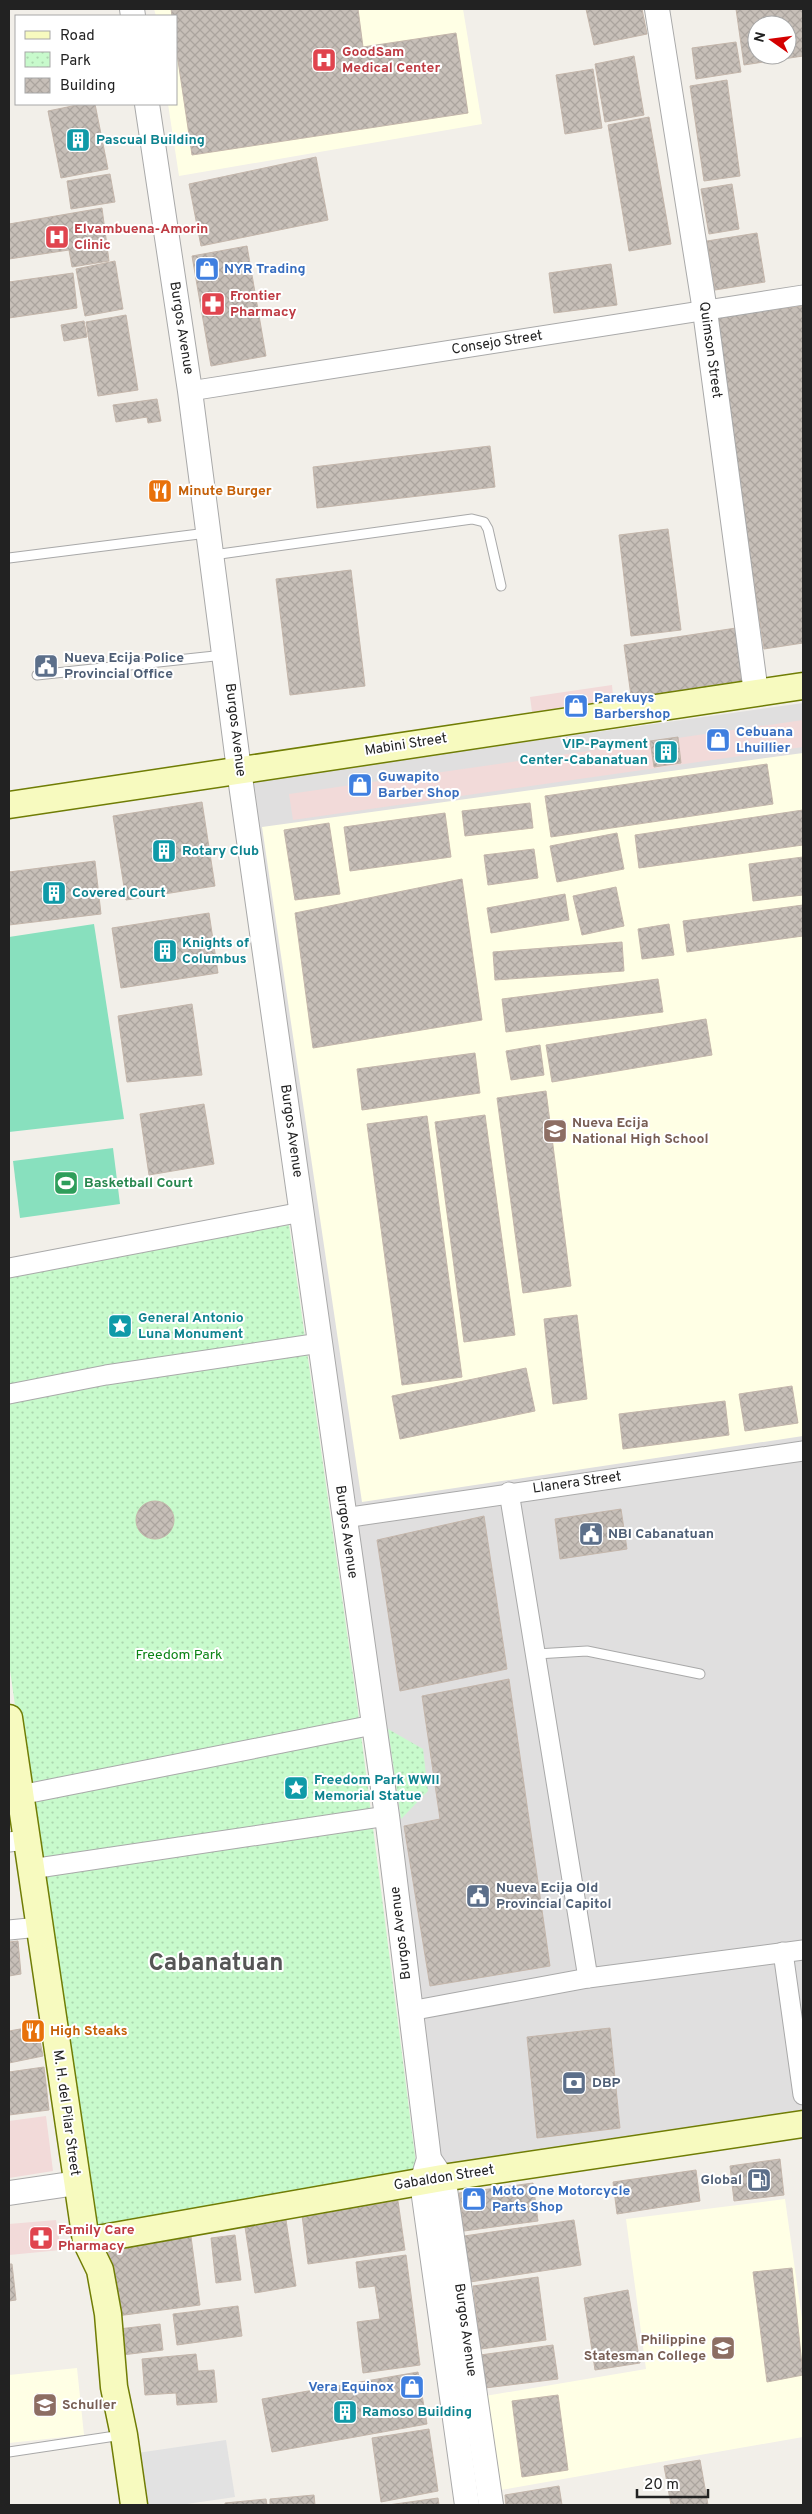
<svg xmlns="http://www.w3.org/2000/svg" width="812" height="2514" font-family="Overpass,sans-serif">
<style>
.residential{fill:#e0dfdf}
.commercial{fill:#f2dad9}
.education{fill:#ffffe5}
.park{fill:url(#park-dots)}
.pitch{fill:#88e0be}
.parking{fill:#e2e2e2}
.building{fill:url(#building-cross-hatch);stroke:#c4b6ab;fill-rule:evenodd}
.lines{fill:none;stroke-linecap:round;stroke-linejoin:round}
.service-casing{stroke:#a9a9a9;stroke-width:11}
.minor-casing{stroke:#a9a9a9;stroke-width:21}
.tertiary-casing{stroke:#a9a9a9;stroke-width:26}
.secondary-casing{stroke:#707d05;stroke-width:29}
.service{stroke:#fff;stroke-width:9}
.minor{stroke:#fff;stroke-width:19}
.tertiary{stroke:#fff;stroke-width:24}
.secondary{stroke:#f7fabf;stroke-width:26}
.labels{text-anchor:middle;dominant-baseline:central;stroke-width:4;stroke-linejoin:round;paint-order:stroke}
.health-label{font-size:14px;font-weight:bold;fill:#be3a42;stroke:#fff;text-anchor:start}
.culture-label{font-size:14px;font-weight:bold;fill:#0d838f;stroke:#fff;text-anchor:start}
.shop-label{font-size:14px;font-weight:bold;fill:#366cbe;stroke:#fff;text-anchor:start}
.street-label{font-size:14px;fill:#222;stroke:#fff}
.food-label{font-size:14px;font-weight:bold;fill:#c56008;stroke:#fff;text-anchor:start}
.service-label{font-size:14px;font-weight:bold;fill:#4e5e75;stroke:#fff;text-anchor:start}
.education-label{font-size:14px;font-weight:bold;fill:#785e54;stroke:#fff;text-anchor:start}
.leisure-label{font-size:14px;font-weight:bold;fill:#27864d;stroke:#fff;text-anchor:start}
.park-label{font-size:14px;fill:#0c8416;stroke:#fff}
.town-label{font-size:24px;font-weight:bold;fill:#555;stroke:#fff}
</style>
<defs>
<pattern id="park-dots" width="8" height="8" patternUnits="userSpaceOnUse" patternTransform="scale(1.25)"><rect width="8" height="8" fill="#c8facc"/><path d="M2 2h.1M6 6h.1" fill="none" stroke="#acd6af" stroke-width="1.8" stroke-linecap="round"/></pattern>
<pattern id="building-cross-hatch" width="8" height="8" patternUnits="userSpaceOnUse" patternTransform="scale(1.25)"><rect width="8" height="8" fill="#c7bfb8"/><path d="M0 0l8 8M0 8l8-8" fill="none" stroke="#aba49e"/></pattern>
</defs>
<rect width="100%" height="100%" fill="#f2efe9"/>
<polygon class="residential" points="803,703 803,2130 442,2178 250,781"/>
<g class="commercial">
<polygon points="612,685 614,707 533,719 530,697"/>
<polygon points="803,720 803,747 293,820 289,794"/>
<polygon points="46,2116 53,2171 9,2178 9,2121"/>
<polygon points="56,2220 61,2250 9,2255 9,2224"/>
</g>
<g class="education">
<polygon points="154,9 463,9 482,124 179,176 168,104 176,104 176,16 156,16"/>
<polygon points="803,753 803,1436 362,1502 262,827"/>
<polygon points="785,2199 803,2326 803,2437 501,2490 485,2396 646,2369 626,2219"/>
<polygon points="77,2368 84,2435 9,2443 9,2375"/>
</g>
<g class="park">
<polygon points="289,1225 357,1703 417,2171 89,2227 9,1663 9,1273"/>
<polygon points="388,1729 423,1749 428,1791 401,1819"/>
</g>
<g class="pitch">
<polygon points="94,924 124,1119 9,1132 9,937"/>
<polygon points="113,1148 120,1204 20,1218 13,1161"/>
</g>
<polygon class="parking" points="226,2440 235,2497 180,2505 144,2505 137,2453"/>
<g class="building">
<polygon points="171,9 358,9 363,47 456,33 468,113 192,155 176,47 176,16 172,16"/>
<polygon points="586,9 642,9 647,34 594,45"/>
<path d="M 736,9 L 803,9 L 803,56 L 744,65 ZM 757,25 L 787,25 L 787,55 L 757,55 Z"/>
<polygon points="736,42 741,72 696,79 692,48"/>
<polygon points="634,56 644,115 605,122 595,64"/>
<polygon points="593,69 602,128 565,134 556,75"/>
<polygon points="727,80 740,176 704,181 690,86"/>
<polygon points="82,104 95,104 108,169 61,178 48,111"/>
<polygon points="649,117 671,244 629,251 608,125"/>
<polygon points="316,157 328,220 201,246 189,184"/>
<polygon points="110,174 115,202 71,209 67,181"/>
<polygon points="732,184 739,229 709,234 701,189"/>
<polygon points="102,208 109,261 72,267 69,250 9,259 9,224"/>
<polygon points="757,233 765,282 715,290 707,241"/>
<polygon points="247,246 266,356 211,366 192,256"/>
<polygon points="115,261 123,309 85,316 76,269"/>
<polygon points="611,264 617,305 554,313 549,273"/>
<polygon points="73,273 77,308 9,318 9,282"/>
<polygon points="803,306 803,643 764,649 713,317"/>
<polygon points="126,315 138,390 98,396 86,322"/>
<polygon points="84,321 87,337 64,341 61,325"/>
<polygon points="157,399 161,421 148,423 147,417 116,422 113,405"/>
<polygon points="490,446 495,487 317,508 313,467"/>
<polygon points="168,480 169,498 153,499 151,481"/>
<polygon points="668,529 681,630 631,636 619,535"/>
<polygon points="351,570 365,686 290,695 276,579"/>
<polygon points="736,628 744,687 632,703 624,645"/>
<polygon points="678,737 681,763 654,767 650,741"/>
<polygon points="767,764 773,804 551,837 545,796"/>
<polygon points="202,802 215,886 126,900 113,816"/>
<polygon points="530,803 533,828 465,836 462,811"/>
<polygon points="803,810 803,845 639,868 635,835"/>
<polygon points="445,813 451,857 350,871 344,827"/>
<polygon points="329,823 340,894 295,900 284,830"/>
<polygon points="617,833 624,869 557,882 550,846"/>
<polygon points="534,849 538,878 488,885 484,855"/>
<polygon points="803,857 803,895 753,901 749,864"/>
<polygon points="95,861 101,914 9,925 9,872"/>
<polygon points="462,879 482,1020 313,1048 295,913"/>
<polygon points="616,887 624,926 582,935 573,896"/>
<polygon points="565,894 569,920 491,933 487,908"/>
<polygon points="803,905 803,936 687,952 683,921"/>
<polygon points="209,913 218,973 121,988 112,928"/>
<polygon points="669,924 674,955 642,959 638,929"/>
<polygon points="622,942 624,971 495,980 493,952"/>
<polygon points="658,979 663,1012 506,1032 502,999"/>
<polygon points="192,1004 202,1075 127,1082 118,1016"/>
<polygon points="706,1019 712,1055 552,1082 546,1045"/>
<polygon points="540,1045 544,1075 511,1080 506,1051"/>
<polygon points="475,1053 480,1093 362,1110 357,1069"/>
<polygon points="546,1091 571,1286 523,1293 497,1098"/>
<polygon points="204,1104 214,1164 149,1175 140,1114"/>
<polygon points="485,1115 515,1335 464,1342 435,1122"/>
<polygon points="427,1116 462,1377 402,1385 367,1124"/>
<polygon points="577,1315 587,1399 553,1404 544,1319"/>
<polygon points="526,1368 535,1411 400,1439 392,1396"/>
<polygon points="792,1386 798,1423 745,1431 739,1394"/>
<polygon points="725,1401 729,1435 623,1449 619,1414"/>
<circle cx="155" cy="1520" r="19"/>
<polygon points="621,1509 627,1549 560,1559 555,1519"/>
<polygon points="484,1516 507,1669 400,1691 377,1540"/>
<polygon points="509,1679 550,1966 430,1986 404,1826 440,1819 422,1696"/>
<polygon points="18,1941 21,1974 9,1976 9,1942"/>
<polygon points="37,2026 43,2056 9,2063 9,2031"/>
<polygon points="610,2028 620,2128 537,2138 527,2037"/>
<polygon points="44,2067 49,2110 9,2115 9,2072"/>
<polygon points="780,2159 784,2195 734,2201 730,2166"/>
<polygon points="696,2170 700,2201 617,2214 613,2182"/>
<polygon points="533,2183 538,2221 464,2231 459,2193"/>
<polygon points="398,2201 405,2250 308,2264 302,2215"/>
<polygon points="286,2220 296,2286 255,2293 245,2227"/>
<polygon points="574,2220 581,2265 470,2282 464,2236"/>
<polygon points="190,2229 200,2305 117,2316 107,2241"/>
<polygon points="235,2235 241,2280 216,2283 211,2238"/>
<polygon points="406,2255 420,2365 363,2373 357,2322 380,2319 375,2286 359,2288 356,2262"/>
<polygon points="9,2264 12,2264 16,2300 9,2301"/>
<polygon points="792,2268 803,2375 767,2382 753,2272"/>
<polygon points="538,2277 546,2340 481,2349 473,2286"/>
<polygon points="628,2290 640,2363 595,2370 584,2298"/>
<polygon points="238,2306 242,2336 177,2345 173,2314"/>
<polygon points="160,2324 163,2350 122,2355 119,2329"/>
<polygon points="553,2345 558,2379 485,2388 480,2355"/>
<polygon points="196,2354 198,2371 214,2370 217,2402 177,2405 176,2393 145,2395 142,2359"/>
<polygon points="418,2372 427,2424 272,2452 262,2399"/>
<polygon points="558,2395 568,2470 522,2477 512,2401"/>
<polygon points="429,2429 438,2491 381,2502 372,2438"/>
<polygon points="700,2460 708,2505 671,2505 664,2466"/>
<polygon points="559,2486 562,2505 506,2505 505,2495"/>
<polygon points="314,2495 315,2505 270,2505 270,2499"/>
<polygon points="438,2498 439,2505 388,2505"/>
<polygon points="266,2499 267,2505 225,2505 225,2503"/>
</g>
<g class="lines">
<defs>
<g id="service">
<polyline points="213,555 472,519 484,522 488,529 501,586"/>
<polyline points="9,558 207,533"/>
<polyline points="37,675 224,655"/>
<polyline points="536,1654 587,1651 700,1674"/>
<polyline points="9,2452 122,2435"/>
</g>
<g id="minor">
<polyline points="190,391 803,295"/>
<polyline points="9,1268 302,1212"/>
<polyline points="9,1394 106,1375 320,1343"/>
<polyline points="509,1492 588,1978"/>
<polyline points="351,1517 803,1451"/>
<polyline points="20,1795 373,1725"/>
<polyline points="9,1842 27,1840"/>
<polyline points="31,1869 387,1816"/>
<polyline points="9,1930 39,1927"/>
<polyline points="783,1952 803,2095"/>
<polyline points="410,2011 588,1978 803,1950"/>
</g>
<g id="tertiary">
<polyline points="132,9 133,16"/>
<polyline points="657,9 705,311 756,693"/>
<polyline points="147,104 190,391 239,770 387,1816 429,2159 422,2182 467,2505"/>
<polyline points="431,2162 442,2178 445,2189 491,2505"/>
<polyline points="9,2193 77,2183"/>
</g>
<g id="secondary">
<polyline points="9,805 803,686"/>
<polyline points="9,1718 86,2241 100,2270 108,2314 114,2387 124,2435 134,2505"/>
<polyline points="86,2241 442,2178 803,2124"/>
</g>
</defs>
<use href="#service" class="service-casing"/>
<use href="#minor" class="minor-casing"/>
<use href="#tertiary" class="tertiary-casing"/>
<use href="#secondary" class="secondary-casing"/>
<use href="#service" class="service"/>
<use href="#minor" class="minor"/>
<use href="#tertiary" class="tertiary"/>
<use href="#secondary" class="secondary"/>
</g>
<defs>
<symbol id="hospital-square" viewBox="-11 -11 22 22"><rect x="-9" y="-9" width="18" height="18" rx="4" fill="#e0444e" stroke="#fff"/><path d="M-5-5h3v3.5h4V-5h3V5h-3V1.5h-4V5h-3Z" fill="#fff"/></symbol>
<symbol id="building-square" viewBox="-11 -11 22 22"><rect x="-9" y="-9" width="18" height="18" rx="4" fill="#0f9aa8" stroke="#fff"/><path d="M-4-6H4V6H1V3H-1V6H-4ZM-2.5-4.3h1.7v1.8h-1.7ZM.8-4.3h1.7v1.8H.8ZM-2.5-1h1.7V.8h-1.7ZM.8-1h1.7V.8H.8Z" fill="#fff"/></symbol>
<symbol id="shop-square" viewBox="-11 -11 22 22"><rect x="-9" y="-9" width="18" height="18" rx="4" fill="#3f7fe0" stroke="#fff"/><path d="M-5-2.5h2.3a2.7 3.5 0 0 1 5.4 0H5L5.5 6h-11ZM-1.5-2.5h3a1.5 2.3 0 0 0-3 0Z" fill="#fff"/></symbol>
<symbol id="pharmacy-square" viewBox="-11 -11 22 22"><rect x="-9" y="-9" width="18" height="18" rx="4" fill="#e0444e" stroke="#fff"/><path d="M-2-6h4v4h4v4h-4v4h-4v-4h-4v-4h4Z" fill="#fff"/></symbol>
<symbol id="restaurant-square" viewBox="-11 -11 22 22"><rect x="-9" y="-9" width="18" height="18" rx="4" fill="#e8710a" stroke="#fff"/><path d="M-5-6h1v4h1v-4h1v4h1v-4h1v5L-1.5 .5V6h-2V.5L-5-1ZM5-6V6H3V1.5H1.5Q1.5-4 5-6Z" fill="#fff"/></symbol>
<symbol id="civic-square" viewBox="-11 -11 22 22"><rect x="-9" y="-9" width="18" height="18" rx="4" fill="#5c6f8a" stroke="#fff"/><path d="M-.6-6.5H3V-4.5H.6V-3L4-1V1h2V6H-6V1h2V-1L-.6-3ZM-1.2 2.5V6h2.4V2.5Z" fill="#fff"/></symbol>
<symbol id="school-square" viewBox="-11 -11 22 22"><rect x="-9" y="-9" width="18" height="18" rx="4" fill="#8d6e63" stroke="#fff"/><path d="M0-5L7-2L0 1L-7-2ZM-4 1L0 2.5L4 1V4Q0 6-4 4Z" fill="#fff"/></symbol>
<symbol id="stadium-square" viewBox="-11 -11 22 22"><rect x="-9" y="-9" width="18" height="18" rx="4" fill="#2e9e5b" stroke="#fff"/><path d="M0-5a6.5 5 0 1 0 0 10a6.5 5 0 1 0 0-10ZM-3.5-1.8h7v3.6h-7Z" fill="#fff"/></symbol>
<symbol id="sight-square" viewBox="-11 -11 22 22"><rect x="-9" y="-9" width="18" height="18" rx="4" fill="#0f9aa8" stroke="#fff"/><path d="M0-6L1.8-2.2L6-1.7L2.9 1.2L3.7 5.4L0 3.3L-3.7 5.4L-2.9 1.2L-6-1.7L-1.8-2.2Z" fill="#fff"/></symbol>
<symbol id="bank-square" viewBox="-11 -11 22 22"><rect x="-9" y="-9" width="18" height="18" rx="4" fill="#5c6f8a" stroke="#fff"/><path d="M-6-4H6V4H-6ZM0-2.3a2.3 2.3 0 1 0 0 4.6a2.3 2.3 0 1 0 0-4.6Z" fill="#fff"/></symbol>
<symbol id="fuel-square" viewBox="-11 -11 22 22"><rect x="-9" y="-9" width="18" height="18" rx="4" fill="#5c6f8a" stroke="#fff"/><path d="M-5.5-6h7V0h2V4h1.3V-2.5L3-4.5l.8-.8L6-3V5H2.5V1h-1V6h-7ZM-4.2-4.7v3.2H.2V-4.7Z" fill="#fff"/></symbol>
</defs>
<g fill-rule="evenodd">
<use href="#hospital-square" x="310" y="46" width="28" height="28"/>
<use href="#building-square" x="64" y="126" width="28" height="28"/>
<use href="#hospital-square" x="43" y="223" width="28" height="28"/>
<use href="#shop-square" x="193" y="255" width="28" height="28"/>
<use href="#pharmacy-square" x="199" y="290" width="28" height="28"/>
<use href="#restaurant-square" x="146" y="477" width="28" height="28"/>
<use href="#civic-square" x="32" y="652" width="28" height="28"/>
<use href="#shop-square" x="562" y="692" width="28" height="28"/>
<use href="#shop-square" x="704" y="726" width="28" height="28"/>
<use href="#building-square" x="652" y="738" width="28" height="28"/>
<use href="#shop-square" x="346" y="771" width="28" height="28"/>
<use href="#building-square" x="150" y="837" width="28" height="28"/>
<use href="#building-square" x="40" y="879" width="28" height="28"/>
<use href="#building-square" x="151" y="937" width="28" height="28"/>
<use href="#school-square" x="541" y="1117" width="28" height="28"/>
<use href="#stadium-square" x="52" y="1169" width="28" height="28"/>
<use href="#sight-square" x="106" y="1312" width="28" height="28"/>
<use href="#civic-square" x="577" y="1520" width="28" height="28"/>
<use href="#sight-square" x="282" y="1774" width="28" height="28"/>
<use href="#civic-square" x="464" y="1882" width="28" height="28"/>
<use href="#restaurant-square" x="19" y="2017" width="28" height="28"/>
<use href="#bank-square" x="560" y="2069" width="28" height="28"/>
<use href="#fuel-square" x="745" y="2166" width="28" height="28"/>
<use href="#shop-square" x="460" y="2185" width="28" height="28"/>
<use href="#pharmacy-square" x="27" y="2224" width="28" height="28"/>
<use href="#school-square" x="709" y="2334" width="28" height="28"/>
<use href="#shop-square" x="398" y="2373" width="28" height="28"/>
<use href="#school-square" x="31" y="2391" width="28" height="28"/>
<use href="#building-square" x="331" y="2398" width="28" height="28"/>
</g>
<g class="labels">
<g class="health-label">
<text x="342" y="52">GoodSam<tspan x="342" dy="16">Medical Center</tspan></text>
<text x="74" y="229">Elvambuena-Amorin<tspan x="74" dy="16">Clinic</tspan></text>
<text x="230" y="296">Frontier<tspan x="230" dy="16">Pharmacy</tspan></text>
<text x="58" y="2230">Family Care<tspan x="58" dy="16">Pharmacy</tspan></text>
</g>
<g class="culture-label">
<text x="96" y="140">Pascual Building</text>
<text x="648" y="744" text-anchor="end">VIP-Payment<tspan x="648" dy="16">Center-Cabanatuan</tspan></text>
<text x="182" y="851">Rotary Club</text>
<text x="72" y="893">Covered Court</text>
<text x="182" y="943">Knights of<tspan x="182" dy="16">Columbus</tspan></text>
<text x="138" y="1318">General Antonio<tspan x="138" dy="16">Luna Monument</tspan></text>
<text x="314" y="1780">Freedom Park WWII<tspan x="314" dy="16">Memorial Statue</tspan></text>
<text x="362" y="2412">Ramoso Building</text>
</g>
<g class="shop-label">
<text x="224" y="269">NYR Trading</text>
<text x="594" y="698">Parekuys<tspan x="594" dy="16">Barbershop</tspan></text>
<text x="736" y="732">Cebuana<tspan x="736" dy="16">Lhuillier</tspan></text>
<text x="378" y="777">Guwapito<tspan x="378" dy="16">Barber Shop</tspan></text>
<text x="492" y="2191">Moto One Motorcycle<tspan x="492" dy="16">Parts Shop</tspan></text>
<text x="394" y="2387" text-anchor="end">Vera Equinox</text>
</g>
<g class="street-label">
<text transform="translate(181 328) rotate(81)">Burgos Avenue</text>
<text transform="translate(497 343) rotate(-9)">Consejo Street</text>
<text transform="translate(710 350) rotate(82)">Quimson Street</text>
<text transform="translate(235 730) rotate(83)">Burgos Avenue</text>
<text transform="translate(406 745) rotate(-9)">Mabini Street</text>
<text transform="translate(291 1131) rotate(82)">Burgos Avenue</text>
<text transform="translate(577 1483) rotate(-8)">Llanera Street</text>
<text transform="translate(346 1532) rotate(82)">Burgos Avenue</text>
<text transform="translate(401 1933) rotate(-97)">Burgos Avenue</text>
<text transform="translate(66 2113) rotate(82)">M. H. del Pilar Street</text>
<text transform="translate(444 2178) rotate(-9)">Gabaldon Street</text>
<text transform="translate(465 2330) rotate(82)">Burgos Avenue</text>
</g>
<g class="food-label">
<text x="178" y="491">Minute Burger</text>
<text x="50" y="2031">High Steaks</text>
</g>
<g class="service-label">
<text x="64" y="658">Nueva Ecija Police<tspan x="64" dy="16">Provincial Office</tspan></text>
<text x="608" y="1534">NBI Cabanatuan</text>
<text x="496" y="1888">Nueva Ecija Old<tspan x="496" dy="16">Provincial Capitol</tspan></text>
<text x="592" y="2083">DBP</text>
<text x="742" y="2180" text-anchor="end">Global</text>
</g>
<g class="education-label">
<text x="572" y="1123">Nueva Ecija<tspan x="572" dy="16">National High School</tspan></text>
<text x="706" y="2340" text-anchor="end">Philippine<tspan x="706" dy="16">Statesman College</tspan></text>
<text x="62" y="2405">Schuller</text>
</g>
<g class="leisure-label">
<text x="84" y="1183">Basketball Court</text>
</g>
<g class="park-label">
<text x="179" y="1655">Freedom Park</text>
</g>
<g class="town-label">
<text x="216" y="1964">Cabanatuan</text>
</g>
</g>
<rect width="812" height="2514" fill="none" stroke="#222222" stroke-width="20"/>
<rect x="15" y="15" width="162" height="90" fill="#ffffff" stroke="#a7a7a7"/>
<rect x="25" y="31" width="25" height="8" fill="#f7fabf" stroke="#a7a7a7"/>
<text x="60" y="40" font-size="15" fill="#222222">Road</text>
<rect x="25" y="52" width="25" height="15" fill="url(#park-dots)" stroke="#a7a7a7"/>
<text x="60" y="65" font-size="15" fill="#222222">Park</text>
<rect x="25" y="78" width="25" height="15" fill="url(#building-cross-hatch)" stroke="#a7a7a7"/>
<text x="60" y="90" font-size="15" fill="#222222">Building</text>
<g transform="translate(772 40) rotate(284)"><circle r="24" fill="#ffffff" stroke="#a7a7a7"/>
<path d="M0-4L9 19L0 12L-9 19Z" fill="#d40000"/>
<text y="-8" font-size="14" font-weight="bold" text-anchor="middle" fill="#222222">N</text>
</g>
<path d="M637 2489v8h71v-8" fill="none" stroke="#222222" stroke-width="2.5"/>
<text x="644" y="2489" font-size="15" fill="#222222" stroke="#ffffff" stroke-width="4" paint-order="stroke">20 m</text>
</svg>
